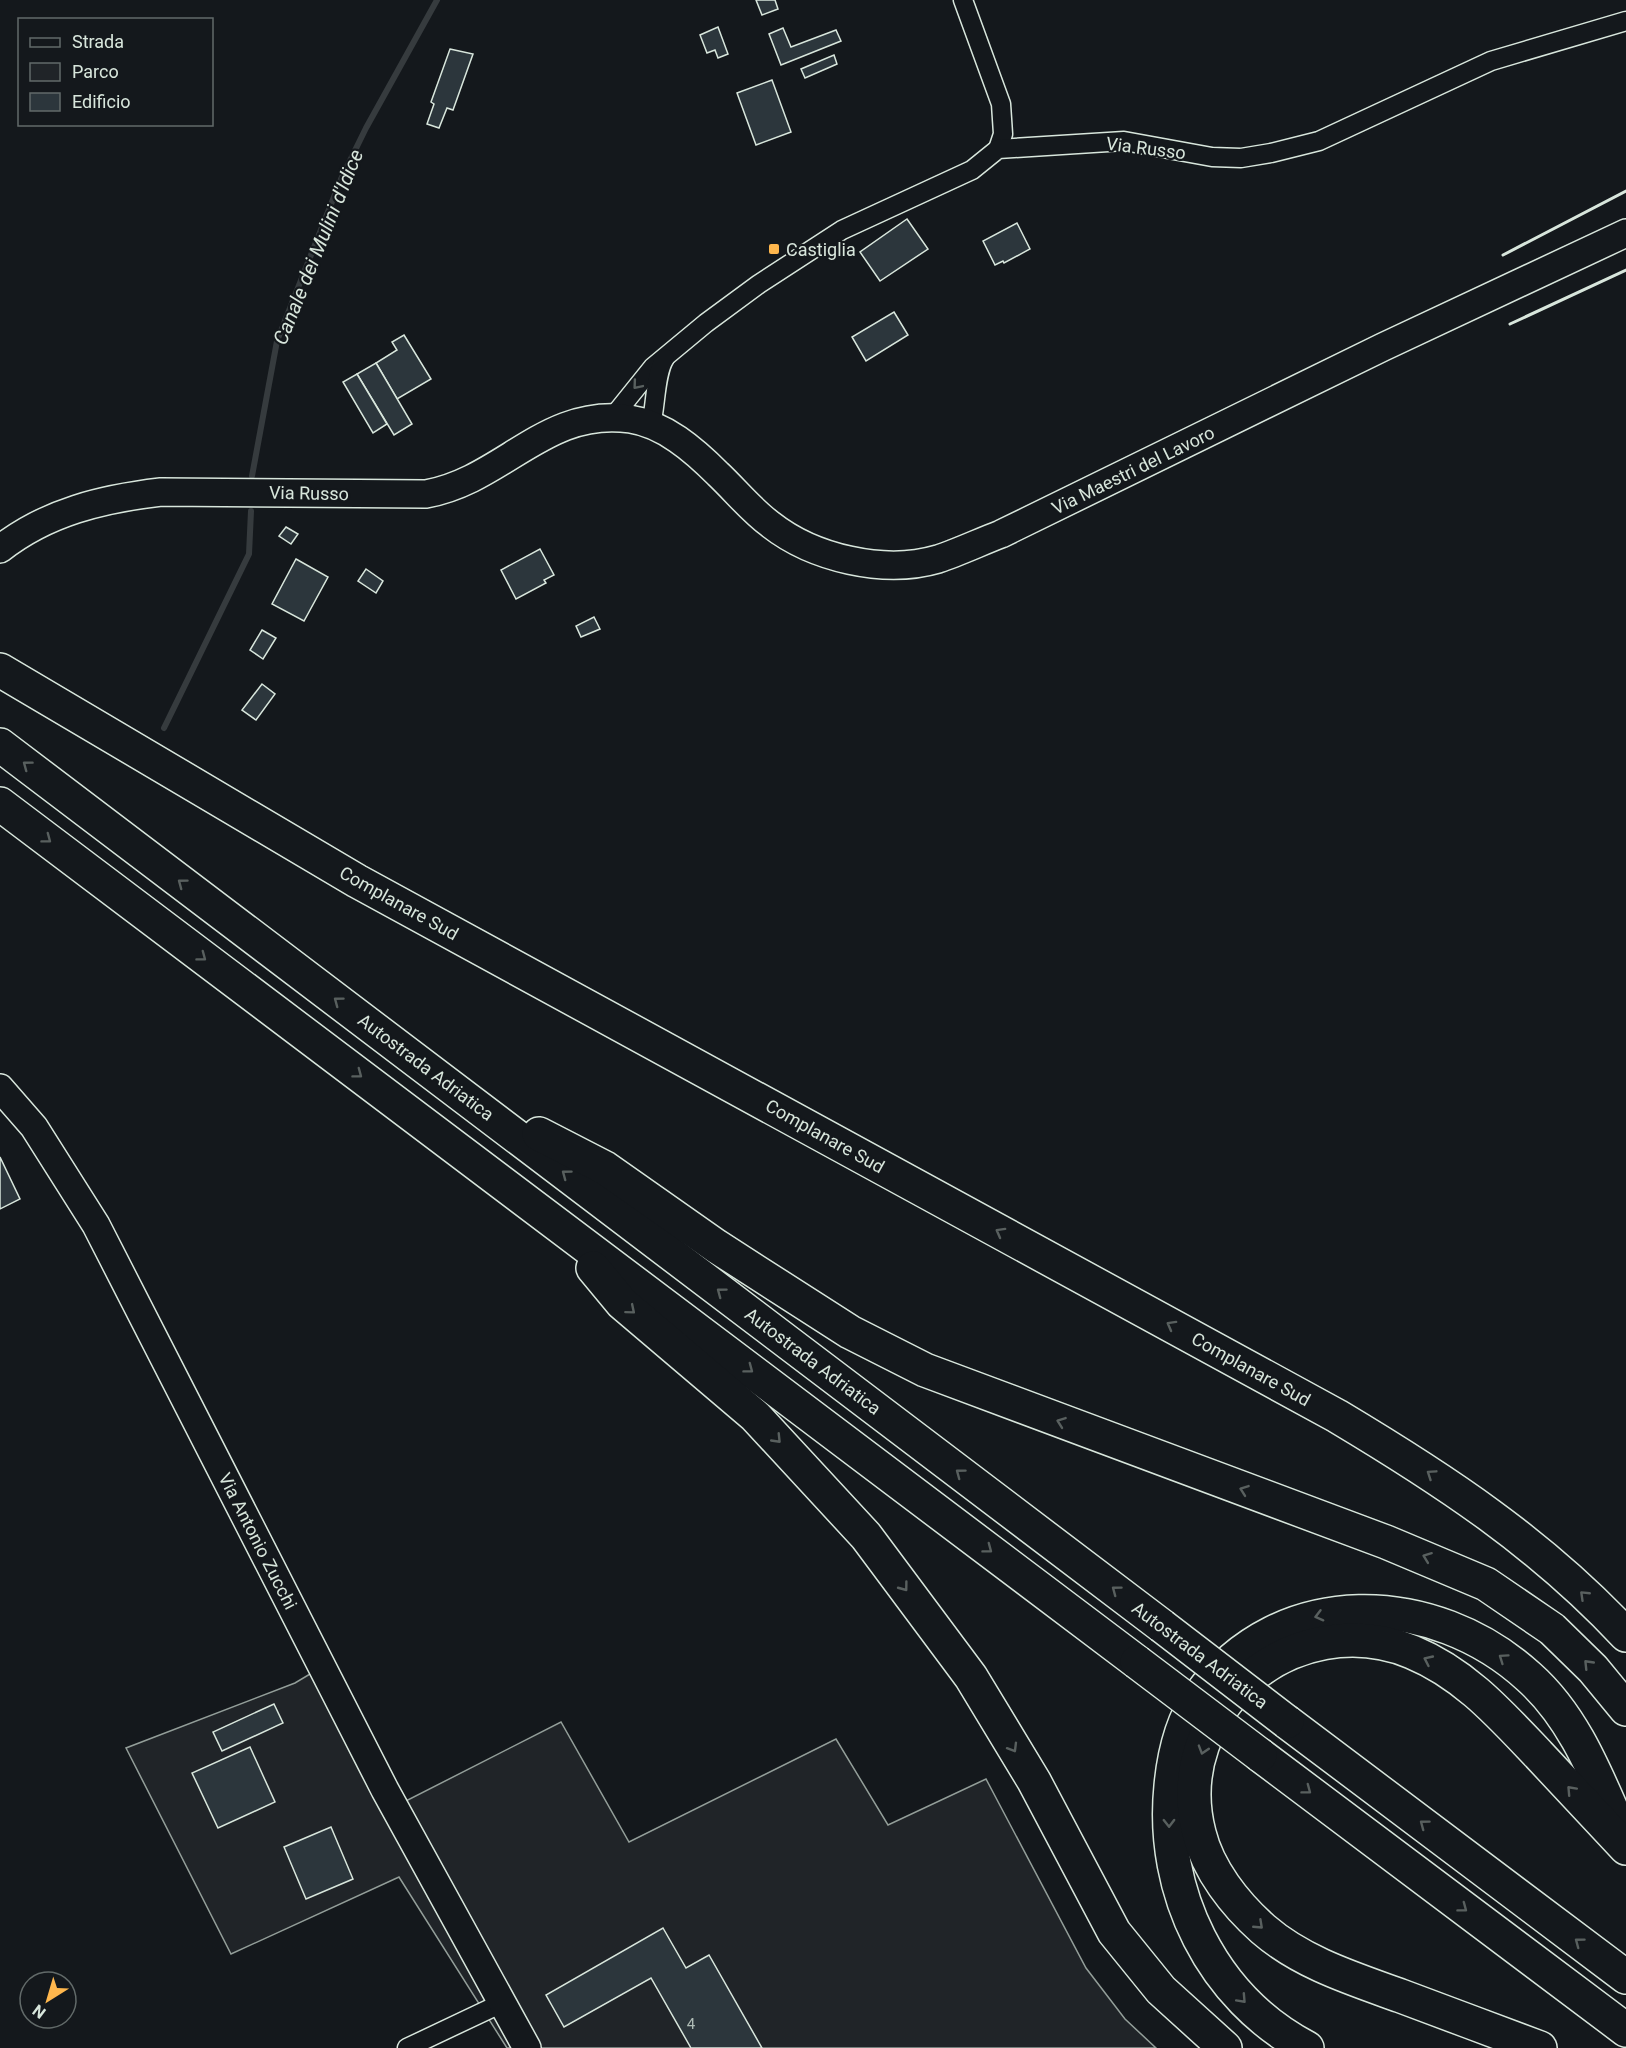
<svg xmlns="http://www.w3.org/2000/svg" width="1626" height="2048" font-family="Roboto,sans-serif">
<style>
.green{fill:#202428;stroke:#939e99;stroke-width:1.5}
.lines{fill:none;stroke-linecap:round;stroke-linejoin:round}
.stream{stroke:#363b3e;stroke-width:6}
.building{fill:#2c363c;stroke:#d8e6dc;stroke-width:1.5}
.street-casing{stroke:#d8e6dc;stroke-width:21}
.secondary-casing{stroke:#d8e6dc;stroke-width:30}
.highway-casing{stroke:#d8e6dc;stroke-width:36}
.street{stroke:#14181c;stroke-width:18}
.secondary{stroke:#14181c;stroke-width:27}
.highway{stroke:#14181c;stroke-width:33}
.highway-bridge-casing{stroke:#d8e6dc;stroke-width:36;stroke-linecap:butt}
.highway-bridge{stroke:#14181c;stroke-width:33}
.wall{stroke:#d8e6dc;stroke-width:3}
.oneway{stroke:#59605f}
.poi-dot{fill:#ffb74d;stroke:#14181c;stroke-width:2}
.labels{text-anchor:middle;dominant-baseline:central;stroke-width:4.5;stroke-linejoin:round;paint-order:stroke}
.number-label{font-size:15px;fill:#adbab4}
.street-label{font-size:18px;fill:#d8e6dc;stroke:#14181c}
.poi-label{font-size:18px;fill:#d8e6dc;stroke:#14181c;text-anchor:start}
.water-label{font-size:20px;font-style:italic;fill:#d8e6dc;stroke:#14181c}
</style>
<rect width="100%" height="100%" fill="#14181c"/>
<polygon class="green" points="325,1665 402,1803 561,1722 629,1842 836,1739 888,1825 986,1779 1086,1968 1125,2019 1156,2048 507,2048 399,1877 231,1954 126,1748 295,1683"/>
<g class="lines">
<g class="stream">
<polyline points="252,476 277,341 341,179 366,128 437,0"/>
<polyline points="164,728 249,554 251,511"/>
</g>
</g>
<g class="building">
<polygon points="756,0 775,0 778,9 762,15"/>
<polygon points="718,27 728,54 718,58 715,50 707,53 700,35"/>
<polygon points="783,28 791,47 836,30 841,41 781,65 769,34"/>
<polygon points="450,49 473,54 453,110 447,108 439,128 427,124 434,104 431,102"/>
<polygon points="834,55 837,64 805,78 801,69"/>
<polygon points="772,80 791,132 756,145 737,93"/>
<polygon points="907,219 928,249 880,281 860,252"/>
<polygon points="1017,223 1030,249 1004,263 1003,261 995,265 983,241"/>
<polygon points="894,312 908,335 866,361 852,337"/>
<polygon points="404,335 431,379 397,399 376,363 397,350 392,342"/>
<polygon points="376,363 412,424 394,435 357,374"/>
<polygon points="357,374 387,424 373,433 343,382"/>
<polygon points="286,527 298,534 291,544 279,536"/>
<polygon points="540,549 554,575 544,580 546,583 516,599 501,570"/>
<polygon points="296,559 328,577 304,621 272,604"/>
<polygon points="366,569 383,581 376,593 358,581"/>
<polygon points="594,617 600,629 581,637 576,626"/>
<polygon points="262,630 276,638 263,659 250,650"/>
<polygon points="262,684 275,694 256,720 242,710"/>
<polygon points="0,1157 20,1199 0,1209"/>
<polygon points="274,1704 283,1723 222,1751 213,1732"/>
<polygon points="250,1747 275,1802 218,1828 192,1773"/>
<polygon points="331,1827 353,1879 306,1899 284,1847"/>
<polygon points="663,1928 686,1968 709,1955 762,2048 691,2048 651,1978 564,2027 546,1995"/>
</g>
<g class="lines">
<defs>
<g id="street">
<polyline points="963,0 1001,104 1003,134 998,149"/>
<polyline points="612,418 653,367 706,323 759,284 842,230 972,170 998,149 1124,141 1212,157 1241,158 1271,153 1319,141 1491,61 1626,21"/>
<path d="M 651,425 C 656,405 655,373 665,358"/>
<polyline points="407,2048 502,2003"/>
</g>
<g id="secondary">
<path d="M 0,549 C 47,512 102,499 161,492 L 426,494 C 504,480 545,407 630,419 C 664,424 694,450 718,474 C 735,490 751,510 770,524 C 813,558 884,575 938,559 C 959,552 980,542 1001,534 L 1383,347 L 1626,233"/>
<polyline points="0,1088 34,1127 96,1225 385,1790 527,2048"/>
</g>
<g id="highway">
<path d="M 0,670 L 357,881 L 1337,1416 C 1444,1480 1540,1543 1626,1635"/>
<polyline points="0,745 1162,1626"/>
<polyline points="0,804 1137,1662"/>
<polyline points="539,1134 605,1168 716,1246 850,1332 925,1370 1386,1542 1486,1584 1552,1629 1593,1669 1626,1709"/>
<polyline points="593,1268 622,1303 755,1416 866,1536 971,1677 1034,1781 1114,1932 1161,1990 1225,2048"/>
<polyline points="1287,1722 1626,1977"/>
<polyline points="1260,1755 1626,2030"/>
<path d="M 1307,2048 C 1212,1998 1160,1892 1171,1786 C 1174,1754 1182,1721 1200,1695 C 1280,1584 1434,1590 1529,1677 C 1574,1717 1596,1775 1620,1829"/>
<path d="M 1540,2048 C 1494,2031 1447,2013 1401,1996 C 1354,1979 1302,1963 1263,1929 C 1235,1904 1208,1870 1199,1833 C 1167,1709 1295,1604 1412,1652 C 1465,1674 1500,1714 1539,1755 C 1568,1786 1597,1817 1626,1848"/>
</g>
</defs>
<use href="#street" class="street-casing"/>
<use href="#secondary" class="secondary-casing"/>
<use href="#highway" class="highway-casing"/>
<use href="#street" class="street"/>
<use href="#secondary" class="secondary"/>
<use href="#highway" class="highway"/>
<defs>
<g id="highway-bridge">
<polyline points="1162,1626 1287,1722"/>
<polyline points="1137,1662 1260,1755"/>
</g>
</defs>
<use href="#highway-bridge" class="highway-bridge-casing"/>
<use href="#highway-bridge" class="highway-bridge"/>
<g class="wall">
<polyline points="1503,255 1626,191"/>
<polyline points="1510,324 1626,270"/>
</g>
</g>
<defs><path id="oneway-chevron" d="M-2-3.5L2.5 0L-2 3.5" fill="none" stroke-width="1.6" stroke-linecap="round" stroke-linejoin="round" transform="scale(1.5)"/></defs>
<g class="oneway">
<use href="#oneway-chevron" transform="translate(637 385) rotate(130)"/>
<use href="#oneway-chevron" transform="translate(27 765) rotate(-143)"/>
<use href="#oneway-chevron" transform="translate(47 839) rotate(37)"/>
<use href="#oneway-chevron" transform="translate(182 883) rotate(-143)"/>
<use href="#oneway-chevron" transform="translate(202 957) rotate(37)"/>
<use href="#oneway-chevron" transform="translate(338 1001) rotate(-143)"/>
<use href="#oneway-chevron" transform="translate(358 1074) rotate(37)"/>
<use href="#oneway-chevron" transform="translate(566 1174) rotate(-143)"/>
<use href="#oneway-chevron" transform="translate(1000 1232) rotate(-151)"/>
<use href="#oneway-chevron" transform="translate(721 1292) rotate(-143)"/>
<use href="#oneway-chevron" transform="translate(631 1310) rotate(40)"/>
<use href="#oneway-chevron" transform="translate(1171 1325) rotate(-151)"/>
<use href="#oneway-chevron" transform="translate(749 1369) rotate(37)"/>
<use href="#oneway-chevron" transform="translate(1061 1422) rotate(-160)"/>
<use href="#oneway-chevron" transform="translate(777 1439) rotate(46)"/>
<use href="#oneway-chevron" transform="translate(960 1473) rotate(-143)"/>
<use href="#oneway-chevron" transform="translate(1431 1474) rotate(-146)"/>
<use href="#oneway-chevron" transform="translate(1244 1490) rotate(-160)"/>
<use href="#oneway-chevron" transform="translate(988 1549) rotate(37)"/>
<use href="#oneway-chevron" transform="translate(1427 1557) rotate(-159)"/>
<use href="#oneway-chevron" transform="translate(904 1587) rotate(53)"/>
<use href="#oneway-chevron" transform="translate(1116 1590) rotate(-143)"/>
<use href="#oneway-chevron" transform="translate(1584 1595) rotate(-136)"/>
<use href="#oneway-chevron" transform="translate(1319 1616) rotate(165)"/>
<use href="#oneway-chevron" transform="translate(1503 1658) rotate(-145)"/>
<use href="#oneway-chevron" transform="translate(1428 1660) rotate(-155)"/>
<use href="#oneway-chevron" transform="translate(1588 1664) rotate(-134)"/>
<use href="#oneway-chevron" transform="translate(1013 1748) rotate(59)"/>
<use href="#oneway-chevron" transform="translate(1203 1750) rotate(107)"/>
<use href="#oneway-chevron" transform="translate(1307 1790) rotate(37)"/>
<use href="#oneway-chevron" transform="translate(1571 1790) rotate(-133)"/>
<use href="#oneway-chevron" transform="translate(1169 1823) rotate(89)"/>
<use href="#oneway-chevron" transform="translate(1424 1824) rotate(-143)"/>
<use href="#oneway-chevron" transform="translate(1463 1908) rotate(37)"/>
<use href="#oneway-chevron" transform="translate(1259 1925) rotate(43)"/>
<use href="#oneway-chevron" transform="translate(1579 1942) rotate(-143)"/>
<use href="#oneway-chevron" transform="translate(1242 1999) rotate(47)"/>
</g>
<rect class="poi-dot" x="768" y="243" width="12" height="12" rx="3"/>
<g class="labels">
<g class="number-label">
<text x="691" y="2024">4</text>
</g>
<g class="street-label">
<text transform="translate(1146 148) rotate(7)">Via Russo</text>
<text transform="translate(1133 470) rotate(-26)">Via Maestri del Lavoro</text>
<text transform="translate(309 493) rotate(1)">Via Russo</text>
<text transform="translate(399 903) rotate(29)">Complanare Sud</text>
<text transform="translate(426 1067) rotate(37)">Autostrada Adriatica</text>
<text transform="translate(825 1136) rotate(29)">Complanare Sud</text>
<text transform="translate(813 1361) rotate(37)">Autostrada Adriatica</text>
<text transform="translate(1251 1369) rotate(29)">Complanare Sud</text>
<text transform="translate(258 1541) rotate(63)">Via Antonio Zucchi</text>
<text transform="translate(1200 1655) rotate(37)">Autostrada Adriatica</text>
</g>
<g class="poi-label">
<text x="786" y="249">Castiglia</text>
</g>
<g class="water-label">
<text transform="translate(318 247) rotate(-68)">Canale dei Mulini d'Idice</text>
</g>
</g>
<rect x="18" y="18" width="195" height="108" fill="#14181c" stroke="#626a69" stroke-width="1.5"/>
<rect x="30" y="38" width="30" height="9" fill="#14181c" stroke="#626a69" stroke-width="1.5"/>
<text x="72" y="48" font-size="18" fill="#d8e6dc">Strada</text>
<rect x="30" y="63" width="30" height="18" fill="#202428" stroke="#626a69" stroke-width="1.5"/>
<text x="72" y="78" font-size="18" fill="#d8e6dc">Parco</text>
<rect x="30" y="93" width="30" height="18" fill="#2c363c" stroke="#626a69" stroke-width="1.5"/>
<text x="72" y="108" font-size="18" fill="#d8e6dc">Edificio</text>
<g transform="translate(48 2000) rotate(217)"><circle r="28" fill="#14181c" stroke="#626a69" stroke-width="1.5"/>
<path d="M0-4.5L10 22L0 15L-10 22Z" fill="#ffb74d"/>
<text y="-9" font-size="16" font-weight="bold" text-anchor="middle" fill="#d8e6dc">N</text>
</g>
</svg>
